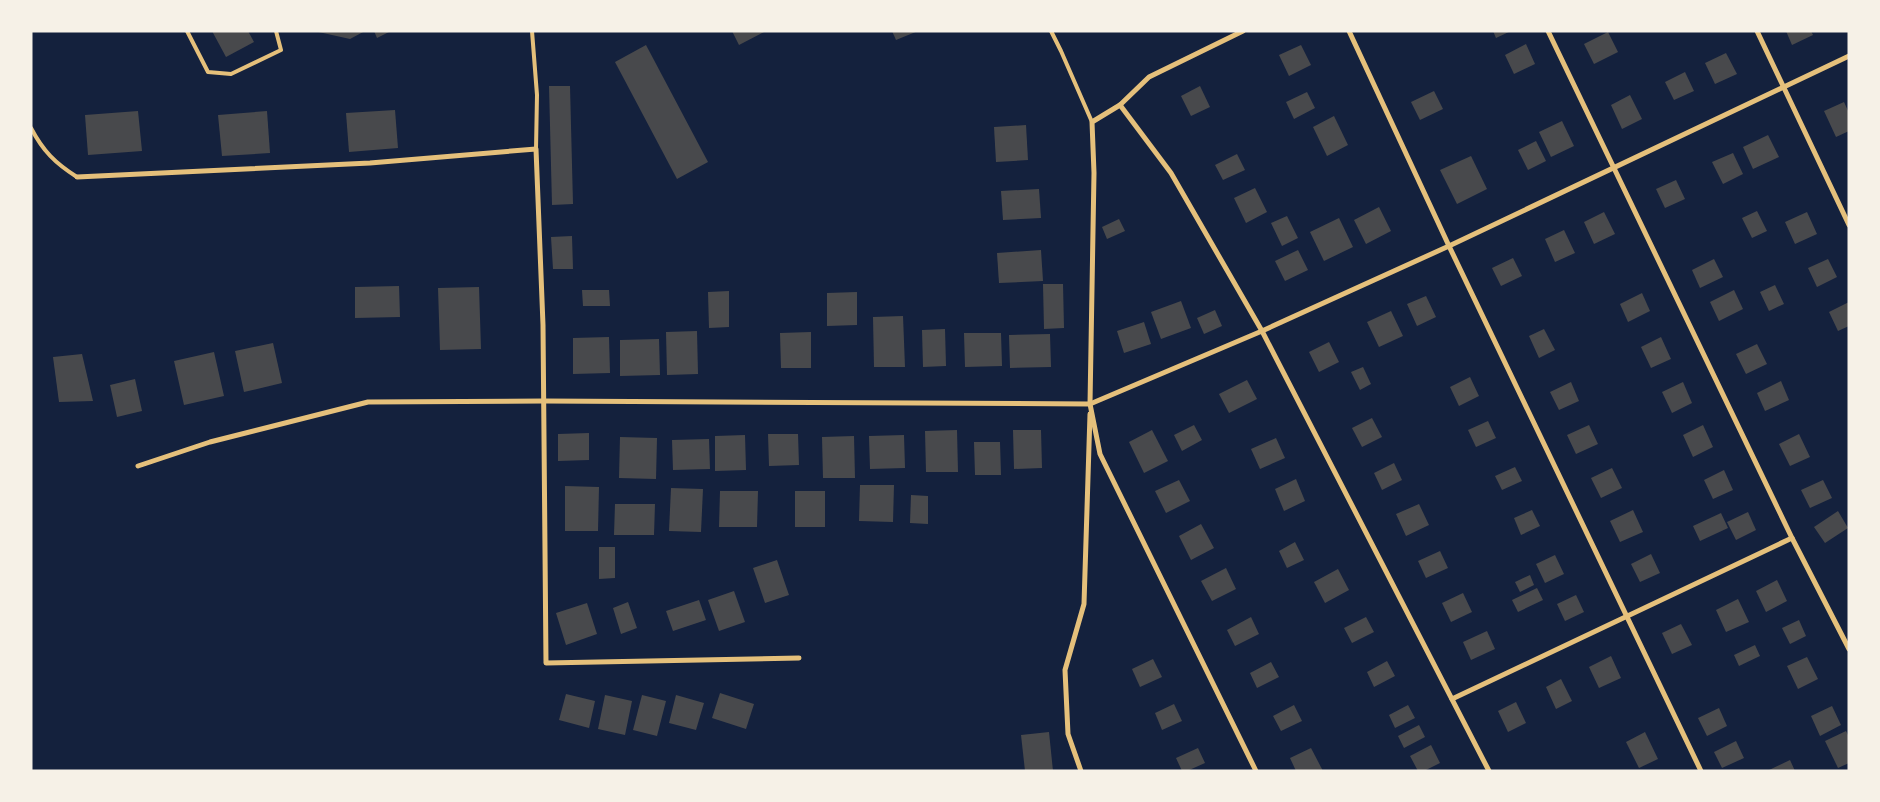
<svg xmlns="http://www.w3.org/2000/svg" width="1880" height="802" font-family="'Sofia Sans Condensed',sans-serif">
<style>
.building{fill:#48494c}
.lines{fill:none;stroke-linecap:round;stroke-linejoin:round}
.service{stroke:#e5c07b;stroke-width:4}
.minor{stroke:#e5c07b;stroke-width:5}
</style>
<rect width="100%" height="100%" fill="#14213d"/>
<g class="building">
<polygon points="212,31 248,31 254,42 226,57"/>
<polygon points="314,31 365,31 350,39"/>
<polygon points="374,31 391,31 377,38"/>
<polygon points="732,31 766,31 739,45"/>
<polygon points="892,31 918,31 896,40"/>
<polygon points="1493,31 1511,31 1496,38"/>
<polygon points="1786,31 1811,31 1813,35 1792,45"/>
<polygon points="1608,32 1618,52 1594,64 1584,44"/>
<polygon points="1526,44 1535,64 1514,74 1505,55"/>
<polygon points="646,45 708,162 677,179 615,62"/>
<polygon points="1301,45 1311,65 1289,76 1279,55"/>
<polygon points="1726,53 1737,74 1715,84 1705,63"/>
<polygon points="1685,72 1694,91 1674,100 1665,82"/>
<polygon points="549,86 570,86 573,204 552,205"/>
<polygon points="1200,86 1210,107 1191,116 1181,96"/>
<polygon points="1434,91 1443,109 1420,120 1411,102"/>
<polygon points="1307,92 1315,108 1294,119 1286,102"/>
<polygon points="1630,95 1642,119 1622,129 1611,105"/>
<polygon points="1844,102 1849,113 1849,131 1836,137 1824,111"/>
<polygon points="395,110 398,148 349,152 346,113"/>
<polygon points="138,111 142,151 88,155 85,115"/>
<polygon points="267,111 270,153 222,156 218,115"/>
<polygon points="1334,116 1348,145 1327,156 1313,127"/>
<polygon points="1562,121 1574,146 1551,157 1539,132"/>
<polygon points="1026,125 1028,160 996,162 994,127"/>
<polygon points="1768,135 1779,157 1753,169 1743,147"/>
<polygon points="1536,141 1546,161 1528,170 1518,150"/>
<polygon points="1733,153 1743,174 1723,184 1712,162"/>
<polygon points="1237,154 1245,170 1223,180 1215,165"/>
<polygon points="1471,156 1487,189 1457,204 1440,170"/>
<polygon points="1676,180 1685,199 1665,208 1656,189"/>
<polygon points="1255,188 1267,212 1246,223 1234,198"/>
<polygon points="1039,189 1041,218 1003,220 1001,191"/>
<polygon points="1379,207 1391,231 1366,244 1354,220"/>
<polygon points="1757,211 1767,231 1752,238 1742,218"/>
<polygon points="1604,212 1615,234 1594,244 1584,222"/>
<polygon points="1807,212 1817,234 1795,244 1785,222"/>
<polygon points="1287,216 1298,238 1282,246 1271,223"/>
<polygon points="1339,218 1353,247 1324,261 1310,232"/>
<polygon points="1119,219 1125,231 1107,239 1102,227"/>
<polygon points="1564,230 1575,253 1555,262 1545,239"/>
<polygon points="572,236 573,269 553,269 551,237"/>
<polygon points="1041,250 1043,281 999,283 997,253"/>
<polygon points="1298,250 1308,270 1285,281 1275,261"/>
<polygon points="1513,258 1522,276 1501,286 1492,268"/>
<polygon points="1714,259 1723,277 1700,288 1692,270"/>
<polygon points="1828,259 1837,277 1817,287 1808,268"/>
<polygon points="1043,284 1063,284 1064,328 1044,329"/>
<polygon points="1775,285 1784,304 1769,311 1760,292"/>
<polygon points="399,286 400,317 355,318 355,287"/>
<polygon points="479,287 481,349 440,350 438,288"/>
<polygon points="582,290 609,290 610,306 583,306"/>
<polygon points="1734,290 1743,309 1719,321 1710,302"/>
<polygon points="729,291 729,327 709,328 708,292"/>
<polygon points="857,292 857,325 827,326 827,293"/>
<polygon points="1642,293 1650,311 1628,322 1620,304"/>
<polygon points="1426,296 1436,317 1417,326 1407,304"/>
<polygon points="1181,301 1191,328 1161,339 1151,312"/>
<polygon points="1849,302 1849,326 1838,331 1829,312"/>
<polygon points="1215,310 1222,326 1204,334 1197,318"/>
<polygon points="1391,311 1403,336 1379,347 1367,322"/>
<polygon points="903,316 905,367 874,367 873,317"/>
<polygon points="1144,322 1151,344 1124,353 1117,331"/>
<polygon points="945,329 946,366 923,367 922,330"/>
<polygon points="1544,329 1555,350 1539,358 1529,336"/>
<polygon points="697,331 698,374 667,375 666,332"/>
<polygon points="811,332 811,368 781,368 780,333"/>
<polygon points="964,333 1001,333 1002,366 965,367"/>
<polygon points="1050,334 1051,367 1010,368 1009,335"/>
<polygon points="609,337 610,373 573,374 573,338"/>
<polygon points="1661,337 1671,359 1651,368 1641,347"/>
<polygon points="659,339 660,375 620,376 620,340"/>
<polygon points="1329,342 1339,362 1319,372 1309,352"/>
<polygon points="273,343 282,383 244,392 235,351"/>
<polygon points="1757,344 1767,364 1746,374 1736,354"/>
<polygon points="214,352 224,396 184,405 174,361"/>
<polygon points="82,354 93,401 59,402 53,357"/>
<polygon points="1363,367 1371,384 1360,390 1351,372"/>
<polygon points="1470,377 1479,396 1459,406 1450,387"/>
<polygon points="135,379 142,411 117,417 110,385"/>
<polygon points="1247,380 1257,399 1229,413 1219,394"/>
<polygon points="1781,381 1789,400 1765,411 1757,393"/>
<polygon points="1571,382 1579,401 1559,410 1550,392"/>
<polygon points="1683,382 1692,403 1672,413 1662,392"/>
<polygon points="1372,418 1382,437 1362,447 1352,428"/>
<polygon points="1488,421 1496,438 1476,447 1468,430"/>
<polygon points="1194,425 1202,440 1182,451 1174,435"/>
<polygon points="1589,425 1598,444 1576,454 1567,435"/>
<polygon points="1703,425 1713,447 1693,457 1683,435"/>
<polygon points="957,430 958,472 926,472 925,431"/>
<polygon points="1013,430 1041,430 1042,468 1014,469"/>
<polygon points="1152,430 1168,461 1144,473 1129,442"/>
<polygon points="589,433 589,460 558,461 558,434"/>
<polygon points="768,434 798,434 799,465 769,466"/>
<polygon points="1799,434 1810,457 1790,466 1779,444"/>
<polygon points="745,435 746,470 715,471 715,436"/>
<polygon points="904,435 905,468 870,469 869,436"/>
<polygon points="854,436 855,478 823,478 822,437"/>
<polygon points="620,437 657,438 656,479 619,478"/>
<polygon points="1276,438 1285,458 1260,469 1251,449"/>
<polygon points="709,439 710,469 673,470 672,440"/>
<polygon points="974,442 1000,442 1001,475 975,475"/>
<polygon points="1394,463 1402,480 1382,490 1374,473"/>
<polygon points="1515,467 1522,481 1502,490 1495,476"/>
<polygon points="1612,468 1622,488 1601,498 1591,478"/>
<polygon points="1724,470 1733,490 1713,499 1704,480"/>
<polygon points="1296,479 1305,501 1284,511 1275,489"/>
<polygon points="1179,480 1190,501 1166,513 1155,491"/>
<polygon points="1823,480 1832,498 1810,508 1801,490"/>
<polygon points="860,485 894,485 893,522 859,521"/>
<polygon points="565,486 599,487 598,531 565,531"/>
<polygon points="671,488 703,489 701,532 669,531"/>
<polygon points="720,491 758,491 757,527 719,527"/>
<rect x="795" y="491" width="30" height="36"/>
<polygon points="911,495 928,496 928,524 910,523"/>
<polygon points="615,504 655,504 654,535 614,535"/>
<polygon points="1419,504 1429,525 1406,536 1396,514"/>
<polygon points="1532,510 1540,526 1521,535 1514,518"/>
<polygon points="1633,510 1643,532 1620,542 1610,521"/>
<polygon points="1838,511 1848,528 1825,543 1814,527"/>
<polygon points="1748,512 1756,530 1736,540 1727,522"/>
<polygon points="1721,513 1728,528 1700,541 1693,526"/>
<polygon points="1201,524 1214,548 1191,560 1179,536"/>
<polygon points="1295,542 1304,560 1287,568 1279,551"/>
<polygon points="599,547 615,547 615,578 599,579"/>
<polygon points="1440,551 1448,568 1426,578 1418,561"/>
<polygon points="1651,554 1660,573 1640,582 1631,564"/>
<polygon points="1555,555 1564,574 1545,583 1536,564"/>
<polygon points="777,560 789,595 765,603 753,568"/>
<polygon points="1226,568 1236,589 1212,601 1201,581"/>
<polygon points="1338,569 1349,590 1325,603 1314,582"/>
<polygon points="1530,575 1534,585 1520,592 1515,582"/>
<polygon points="1777,580 1787,601 1766,612 1756,591"/>
<polygon points="1537,588 1543,600 1518,612 1512,600"/>
<polygon points="734,591 745,622 719,631 708,600"/>
<polygon points="1463,593 1472,612 1451,622 1442,603"/>
<polygon points="1576,595 1584,612 1565,621 1557,604"/>
<polygon points="1738,599 1749,622 1726,632 1716,610"/>
<polygon points="699,600 706,620 673,631 666,611"/>
<polygon points="628,602 637,628 621,634 613,608"/>
<polygon points="587,603 597,634 566,645 556,613"/>
<polygon points="1251,617 1259,634 1235,646 1227,630"/>
<polygon points="1366,617 1374,632 1352,643 1344,628"/>
<polygon points="1799,620 1806,636 1790,644 1782,628"/>
<polygon points="1681,624 1692,645 1672,654 1662,633"/>
<polygon points="1487,631 1495,649 1471,660 1463,642"/>
<polygon points="1755,645 1760,656 1739,666 1734,655"/>
<polygon points="1611,656 1621,678 1599,688 1589,667"/>
<polygon points="1807,657 1818,679 1798,689 1787,666"/>
<polygon points="1153,659 1162,677 1140,687 1132,669"/>
<polygon points="1387,661 1395,676 1374,687 1367,672"/>
<polygon points="1271,662 1279,677 1257,688 1250,673"/>
<polygon points="1561,679 1572,701 1556,709 1546,687"/>
<polygon points="720,693 754,704 746,729 712,718"/>
<polygon points="566,694 595,701 589,728 559,720"/>
<polygon points="605,695 632,701 625,735 598,729"/>
<polygon points="642,695 666,701 657,736 633,730"/>
<polygon points="676,695 704,703 696,730 669,723"/>
<polygon points="1516,702 1526,723 1508,732 1498,711"/>
<polygon points="1174,704 1182,721 1162,730 1155,713"/>
<polygon points="1294,705 1302,721 1281,731 1273,716"/>
<polygon points="1408,705 1415,718 1395,728 1389,715"/>
<polygon points="1832,706 1841,725 1820,736 1811,716"/>
<polygon points="1719,708 1727,726 1707,736 1698,718"/>
<polygon points="1419,725 1425,737 1404,748 1398,736"/>
<polygon points="1846,731 1849,737 1849,763 1838,768 1825,741"/>
<polygon points="1049,732 1053,771 1025,771 1021,735"/>
<polygon points="1645,732 1658,759 1639,768 1626,742"/>
<polygon points="1736,741 1744,758 1722,768 1714,752"/>
<polygon points="1431,745 1440,763 1424,771 1418,771 1410,756"/>
<polygon points="1198,748 1205,763 1187,771 1182,771 1176,758"/>
<polygon points="1311,748 1323,771 1296,771 1290,758"/>
<polygon points="1790,760 1795,771 1767,771"/>
</g>
<g class="lines">
<g class="service">
<polyline points="187,31 208,72 231,74 281,50 276,31"/>
<polyline points="532,31 537,95 536,149"/>
<polyline points="1051,31 1061,51 1092,122"/>
<path d="M 31,128 C 43,151 55,163 77,177"/>
</g>
<g class="minor">
<polyline points="1243,31 1149,77 1120,105 1092,122 1094,173 1090,404 1100,454 1256,771"/>
<polyline points="1349,31 1449,246 1701,771"/>
<polyline points="1548,31 1792,538 1849,649"/>
<polyline points="1757,31 1849,225"/>
<polyline points="1120,105 1171,173 1262,331 1489,771"/>
<polyline points="77,177 370,163 536,149 543,325 546,663 799,658"/>
<polyline points="138,466 210,442 368,402 544,401 1090,404 1262,331 1449,246 1849,56"/>
<polyline points="1452,699 1792,538"/>
<polyline points="1081,771 1068,734 1065,670 1084,604 1090,414"/>
</g>
</g>
<rect width="1880" height="802" fill="none" stroke="#f6f1e7" stroke-width="65"/>
</svg>
